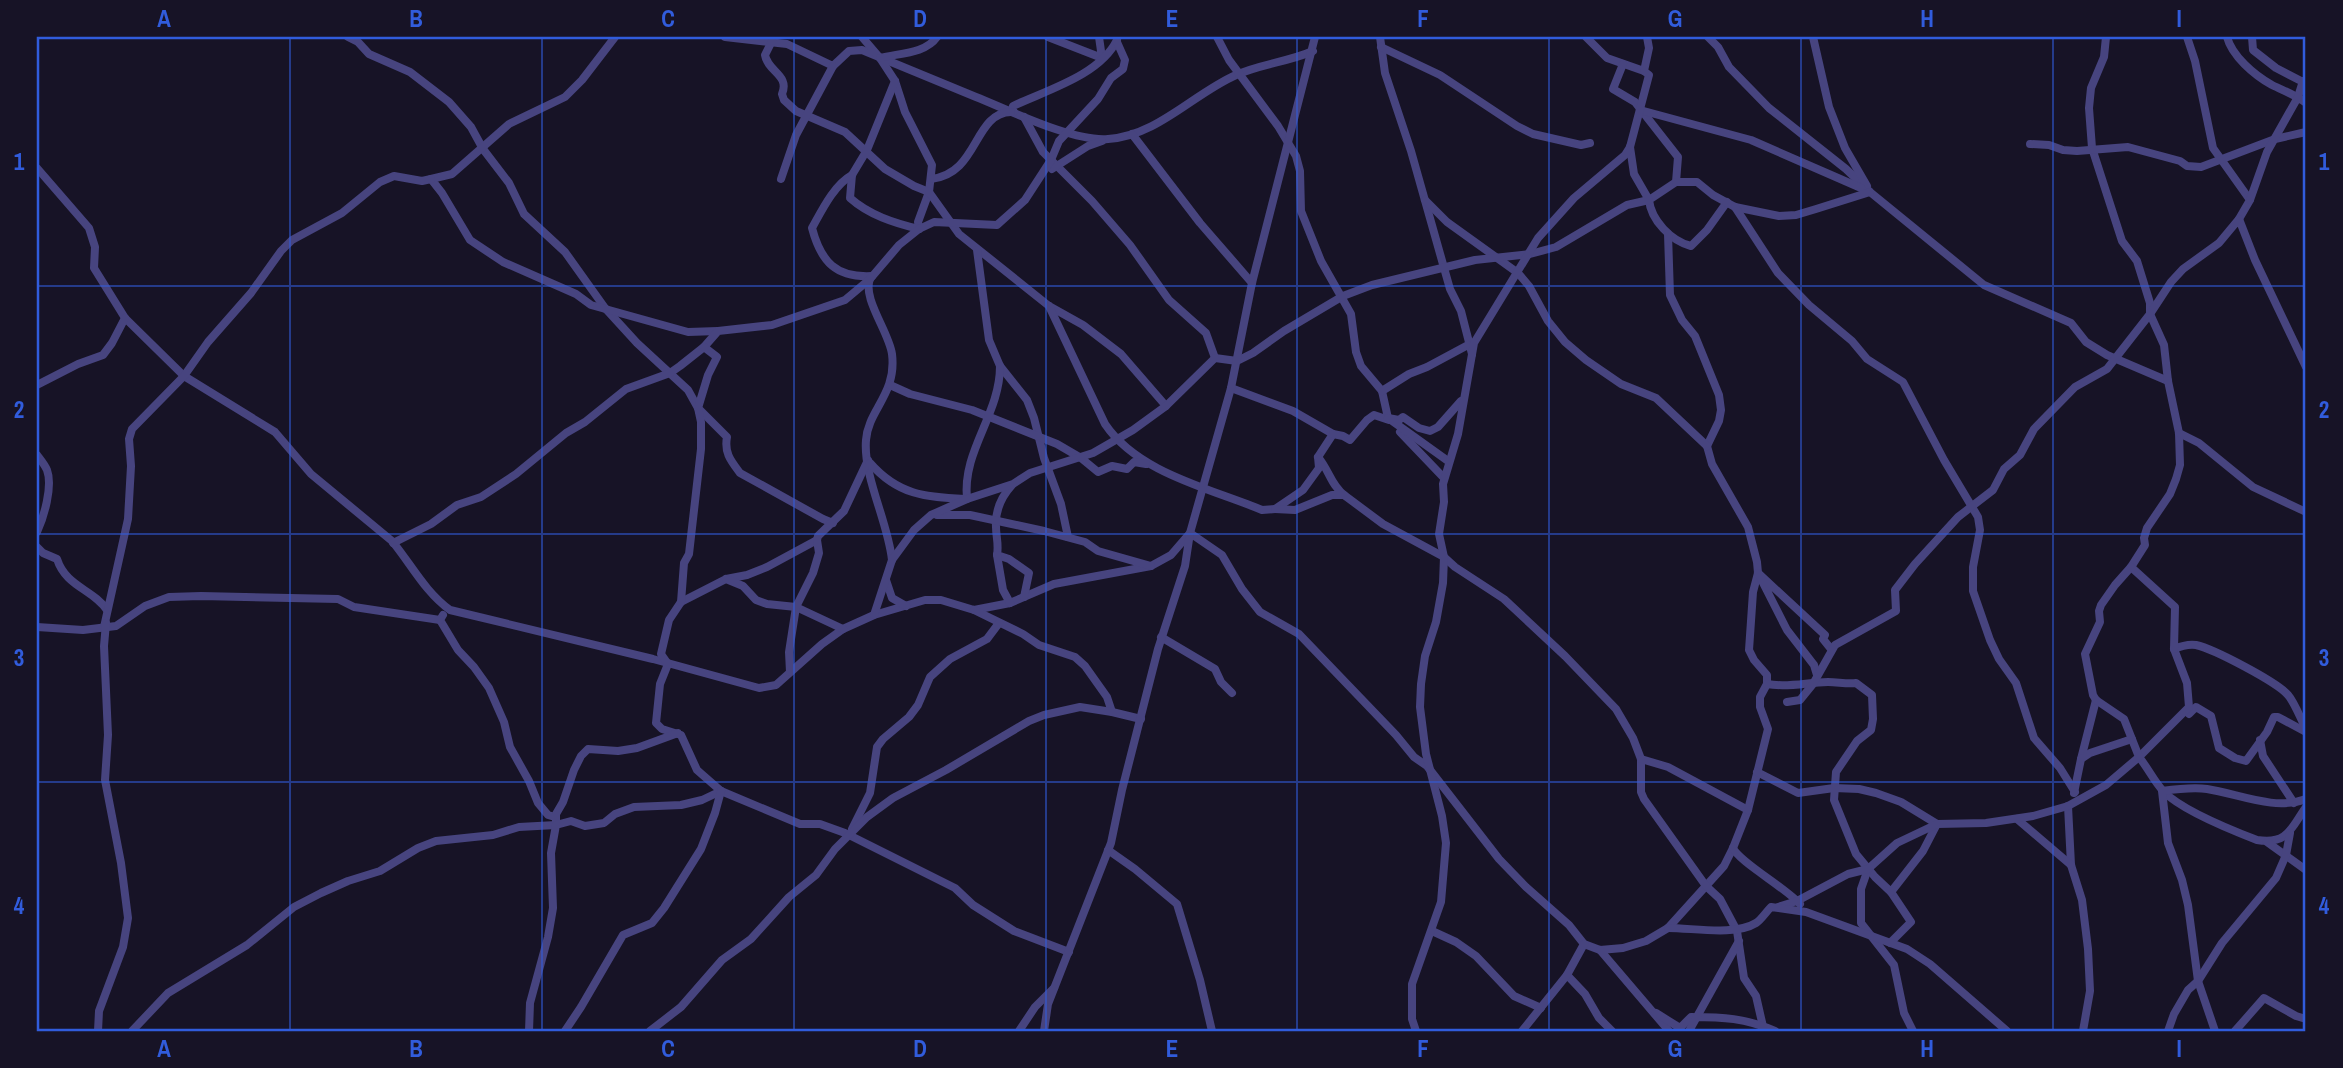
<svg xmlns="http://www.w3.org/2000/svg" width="2343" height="1068" font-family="'Archivo Narrow',sans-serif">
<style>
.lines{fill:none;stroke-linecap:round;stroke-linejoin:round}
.minor{stroke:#47447f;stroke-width:8}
.grid{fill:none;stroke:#315cdc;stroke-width:2;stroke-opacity:0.55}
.neatline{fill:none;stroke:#315cdc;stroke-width:2.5}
.grid-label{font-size:23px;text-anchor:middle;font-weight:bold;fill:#315cdc}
</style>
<rect width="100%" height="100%" fill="#171326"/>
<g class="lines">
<g class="minor">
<path d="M 348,37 L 358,42 L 369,54 L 410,72 L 449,102 L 471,127 L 483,149 L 509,183 L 524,214 L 565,252 L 605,308 L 637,343 L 688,390 L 698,408 L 727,437 C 724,453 731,461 740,473 L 823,519 L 833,523"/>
<polyline points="615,37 582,80 565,97 509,124 452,174 431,179 442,193 470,240 503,262 576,294 591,305 688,332 718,331"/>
<path d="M 725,37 L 787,44 L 833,66 L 849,51 L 862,50 C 900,66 938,81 976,97 C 1009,110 1073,142 1108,139 C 1157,136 1193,94 1236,75 C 1260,64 1288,62 1313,51"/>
<polyline points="862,37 880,58 895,81 905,112 932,165 929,192 918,222 919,229"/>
<polyline points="1048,37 1102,58 1099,37"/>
<polyline points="1217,37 1229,60 1278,126 1296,156 1300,171 1301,211 1321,261 1351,314 1356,352 1361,366 1382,391 1388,418"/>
<polyline points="1380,37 1385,73 1411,151 1450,289 1461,311 1472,354"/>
<polyline points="1586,37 1607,58 1644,71"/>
<polyline points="1708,37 1718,47 1729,67 1769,108 1846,169 1870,192 1984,285 2071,323 2086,342 2107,355 2168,381"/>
<polyline points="1813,37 1829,107 1845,148 1867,186"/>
<polyline points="2106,37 2104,57 2091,88 2089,108 2092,148 2122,241 2137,261 2150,303 2150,314 2164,345 2168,381 2179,433 2180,465 2176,479 2170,494 2147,528 2144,538 2145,545 2131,567"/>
<polyline points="2187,37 2195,61 2213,148 2250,200 2239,219"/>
<path d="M 2227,37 C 2232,56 2254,75 2272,85 C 2284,91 2296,95 2306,103"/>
<polyline points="2252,37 2253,50 2276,68 2305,83"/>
<path d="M 772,41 L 765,55 C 768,72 790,75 782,94 L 784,100 L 796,111 L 845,132 L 885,169 L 914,186 L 929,192 L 959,234 L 1049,306 L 1083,325 L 1121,354 L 1166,406"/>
<polyline points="1381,47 1440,75 1517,126 1533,134 1581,145 1590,143"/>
<path d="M 880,58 C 899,53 925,54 937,37"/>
<path d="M 1623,64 L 1613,89 L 1635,102 L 1678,157 L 1676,182 L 1649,200 C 1651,220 1671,241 1691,246 L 1707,230 L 1727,202"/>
<path d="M 895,81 L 867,150 L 852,175 L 850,198 C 869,215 894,223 919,229"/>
<polyline points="1640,110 1751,140 1861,188"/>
<path d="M 1014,112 L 1012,109 L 1013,106 C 1047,90 1100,75 1117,40"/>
<polyline points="1024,117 1043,152 1092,201 1130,245 1169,300 1206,333 1215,358"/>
<polyline points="1132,134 1200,223 1252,283"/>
<polyline points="2030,144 2049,145 2063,150 2077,151 2128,147 2180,161 2187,166 2201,167 2275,139 2306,132"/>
<path d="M 37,168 L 89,228 L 95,247 L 94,268 L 125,318 L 184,376 L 275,432 L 311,474 L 392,541 C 411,564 425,592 450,610 L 653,659 L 759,688 L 776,685 L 822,644 L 843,629 L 874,615 L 925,600 L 941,600 L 974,610 L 1010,603 L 1054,584 L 1151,566 L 1171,555 L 1190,533 L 1222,555 L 1242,589 L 1260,612 L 1299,634 L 1396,735 L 1414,757 L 1427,766 L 1499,859 L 1526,887 L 1569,925 L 1584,944 L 1600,950 L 1623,948 L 1646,941 L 1668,928 L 1724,866 L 1733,848 L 1748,810 L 1768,729 L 1760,707 L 1760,697 L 1767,684 L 1767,675 L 1754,660 L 1749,650 L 1753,592 L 1758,573 L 1757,562 L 1748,527 L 1712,464 L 1707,446 L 1719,421 L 1721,410 L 1719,395 L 1695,336 L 1682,320 L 1670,295 L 1668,234"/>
<polyline points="1052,169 1088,146 1102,141"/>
<path d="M 852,175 C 834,185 822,210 812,228 C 821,262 836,278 872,276"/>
<polyline points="781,179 796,135 833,66"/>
<path d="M 931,179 C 979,174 973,113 1011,112"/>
<polyline points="1676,182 1697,182 1713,195 1735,207 1779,216 1796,215 1816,209 1870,192"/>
<polyline points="1425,200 1447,222 1518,273 1529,286 1548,321 1565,342 1586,360 1621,384 1656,398 1707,446"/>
<polyline points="2250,200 2267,152 2298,97 2303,81"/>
<polyline points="1735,207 1778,273 1809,305 1852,341 1867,359 1903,382 1944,460 1978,517 1980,530 1973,567 1973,591 1990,640 1999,659 2016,683 2034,738 2060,768 2075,792"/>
<polyline points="977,250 989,340 1000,366 1027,400 1034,418 1044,458 1061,504 1068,537"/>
<path d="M 870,279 C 862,298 889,332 892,354 C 897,394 868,410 866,440 C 863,476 888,522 892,560"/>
<path d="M 1049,306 L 1105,424 C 1138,473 1209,488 1262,510 L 1275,509 L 1303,490 L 1319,468 L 1318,457 L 1333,434 L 1293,411 L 1231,388"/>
<polyline points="37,385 78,364 103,355 112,343 125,318"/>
<polyline points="890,385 910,394 972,410 1057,444 1081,458 1098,472 1112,466 1127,469 1134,462 1146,464"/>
<polyline points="1382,391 1409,374 1427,367 1468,345"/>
<polyline points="1400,432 1444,478"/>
<polyline points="2179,433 2199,443 2253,487 2306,512"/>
<polyline points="1333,434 1343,436 1350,440 1367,420 1374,415 1389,420"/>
<path d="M 37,455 C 40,459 45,465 47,470 C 53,486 44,517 37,532"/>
<path d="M 1318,457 C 1329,470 1331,485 1344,495"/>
<polyline points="868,460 844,511 818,536 817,540 767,567 747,575 726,579 681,602 669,620 661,654 668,664 660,684 656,723 662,729 681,735 697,770 721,791 800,824 820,824 845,833 955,888 973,905 1014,931 1069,952"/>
<polyline points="1448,461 1388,418 1399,420 1403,417 1419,428 1430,431 1438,427 1461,401"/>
<path d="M 870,463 C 898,495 925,497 965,499"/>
<path d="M 1012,485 C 1002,496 995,511 996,527 C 996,537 999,544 997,555 L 1009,559 L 1029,573 L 1024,597"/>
<path d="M 967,499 C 962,450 1000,415 1000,366"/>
<polyline points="1275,509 1295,510 1332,495 1344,495 1383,524 1444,557 1455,567 1504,599 1565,656 1616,709 1633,738 1641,759 1641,792 1644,799 1706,886 1720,899 1737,931 1744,978 1756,996 1764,1031"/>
<polyline points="937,515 970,515 1044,531 1085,542 1098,551 1151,566"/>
<polyline points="393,543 431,524 457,505 481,497 516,474 566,433 585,422 626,389 670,373 680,366 704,347 718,331 772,325 845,300 870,279 899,245 919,229 934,222 997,225 1025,200 1051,160 1059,141 1098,99 1111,78 1123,69 1125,60 1117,42"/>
<path d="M 37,547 L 43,553 L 57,559 C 66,587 93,589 107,610"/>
<polyline points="997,555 1003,590 1010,603"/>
<polyline points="726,579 743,586 756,600 767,604 796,607 843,629"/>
<polyline points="886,580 892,598 906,606"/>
<polyline points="681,602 684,563 689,554 701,449 701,422 698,408 708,375 717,357 704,347"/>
<polyline points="974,610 1023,634 1039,645 1075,657 1085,666 1107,697 1112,712"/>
<polyline points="443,615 440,620 458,650 474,667 489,688 504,722 510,747 529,781 538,803 548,815 555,817"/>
<polyline points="874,615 892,560 914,530 931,515 967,499 1013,484 1030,473 1093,453 1133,430 1166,406 1215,358 1237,361 1253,353 1284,331 1343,296 1372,285 1475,260 1530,254 1556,247 1627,205 1649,200 1634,174 1630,147"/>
<polyline points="37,627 83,630 116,626 145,606 169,597 201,596 338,599 354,607 440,620"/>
<polyline points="104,627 128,519 131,466 129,439 132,429 184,376 208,342 251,293 281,251 292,240 342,213 380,182 394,176 422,181 431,179"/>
<polyline points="1161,637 1215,669 1221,682 1232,693"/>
<polyline points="790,672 789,652 796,607 813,573 819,553 817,540"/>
<polyline points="1817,675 1814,665 1787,630 1758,573 1825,635 1823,639 1831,649"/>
<path d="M 1767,684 C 1788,688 1808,682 1828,682 C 1838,682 1846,684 1856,683 L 1872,695 L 1873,719 L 1871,730 L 1857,741 L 1836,772 L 1834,800 L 1856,854 L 1875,877 L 1891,892 L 1911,922 L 1890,943"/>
<polyline points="1787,702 1800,700 1813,684 1835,645 1896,611 1895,590 1915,564 1958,517 1993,490 2004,469 2020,455 2034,429 2075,387 2107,369 2150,314 2171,282 2183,269 2219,243 2239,219 2255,260 2306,367"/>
<polyline points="2189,714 2196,707 2211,716 2219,748 2235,758 2246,761 2267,732 2274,717 2278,717 2306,732"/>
<path d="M 2306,729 C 2301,720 2295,703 2288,695 C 2277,682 2214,649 2196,645 C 2189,644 2181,646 2174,649 L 2187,683 L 2189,707 L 2139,757 C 2148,768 2155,783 2164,792 C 2183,811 2231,830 2257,840 C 2288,845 2291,828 2306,807"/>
<polyline points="2260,740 2263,756 2294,803"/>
<polyline points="1641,759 1668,767 1748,810"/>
<polyline points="2081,759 2096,700"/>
<polyline points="1757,772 1798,793 1834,788 1859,789 1876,793 1901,802 1937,824"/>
<polyline points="2074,793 2081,759 2090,753 2132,739"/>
<polyline points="2068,806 2071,865 2082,900 2088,949 2090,991 2083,1031"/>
<polyline points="2017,819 2071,865"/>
<polyline points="852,829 870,793 877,747 883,739 909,717 918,705 930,677 950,659 987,639 999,623"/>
<polyline points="2267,842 2306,870"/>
<path d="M 1733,848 C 1739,862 1785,887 1800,904"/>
<polyline points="1108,850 1135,869 1177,904 1200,980 1212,1031"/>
<polyline points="1868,869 1861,889 1861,923 1894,965 1904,1013 1913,1031"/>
<polyline points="1891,892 1923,851 1937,824"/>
<polyline points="1778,907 1797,901 1848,874 1868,869 1897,843 1937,824 1986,823 2033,816 2068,806 2106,785 2139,757 2124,719 2096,700 2093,695 2085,654 2100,622 2099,611 2101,605 2115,585 2131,567 2175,607 2174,649"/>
<path d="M 1668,928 C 1694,928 1735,936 1756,923 C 1761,920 1766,912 1771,907 L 1806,912 L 1907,949 L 1930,964 L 2007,1031"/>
<polyline points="1432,931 1456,942 1476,956 1514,996 1541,1008"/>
<polyline points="1600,950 1669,1031"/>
<polyline points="1567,975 1585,994 1599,1018 1612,1031"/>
<path d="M 1656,1013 L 1680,1028 L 1691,1017 C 1723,1017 1745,1018 1775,1031"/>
<polyline points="98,1031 99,1011 123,947 128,918 121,863 105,780 108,735 104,646 106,623"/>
<polyline points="132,1031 168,993 247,945 294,907 321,893 348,881 380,871 418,848 436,841 493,835 519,827 556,825 556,814 563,802 574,770 581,756 588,749 618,751 637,748 678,733"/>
<polyline points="529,1031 530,1003 548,937 553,908 551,853 556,825 571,821 585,826 604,823 615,814 634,807 681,805 702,800 721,791"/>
<polyline points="565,1031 581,1007 623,935 652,923 664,908 701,849 715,813 721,791"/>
<polyline points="650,1031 681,1007 722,960 751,939 789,897 816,875 835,849 867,817 893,798 946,770 1029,721 1044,715 1080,707 1112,712 1141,719"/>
<polyline points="1019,1031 1035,1007 1054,988"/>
<polyline points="1044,1031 1048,1004 1111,843 1122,790 1158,649 1185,566 1190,533 1231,388 1252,283 1315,37"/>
<polyline points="1416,1031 1412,1019 1412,984 1441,902 1446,843 1442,816 1426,754 1420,707 1421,684 1425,656 1436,622 1443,583 1444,557 1439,534 1444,502 1443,484 1458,434 1474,343 1538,238 1574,198 1625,155 1630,147 1649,75 1644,71 1649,48 1647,37"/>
<polyline points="1522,1031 1567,975 1584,944"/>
<polyline points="1689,1031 1739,941"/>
<polyline points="2168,1031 2174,1014 2188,990 2198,981 2222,943 2276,878 2286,855 2290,833"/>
<path d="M 2215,1031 L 2198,981 L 2188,905 L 2182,880 L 2168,843 L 2162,791 C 2177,789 2192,787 2207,789 C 2239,794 2274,811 2306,799"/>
<polyline points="2235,1031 2264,998 2296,1016 2306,1019"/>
</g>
</g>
<path class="grid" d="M 290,37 L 290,1031M 542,37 L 542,1031M 794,37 L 794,1031M 1046,37 L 1046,1031M 1297,37 L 1297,1031M 1549,37 L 1549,1031M 1801,37 L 1801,1031M 2053,37 L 2053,1031M 37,286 L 2306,286M 37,534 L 2306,534M 37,782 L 2306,782"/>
<rect width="2343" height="1068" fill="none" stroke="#171326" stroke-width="77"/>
<rect x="38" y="38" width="2266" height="992" class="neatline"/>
<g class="grid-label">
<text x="164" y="27">A</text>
<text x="416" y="27">B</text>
<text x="668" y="27">C</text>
<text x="920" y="27">D</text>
<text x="1172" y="27">E</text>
<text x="1423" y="27">F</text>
<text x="1675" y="27">G</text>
<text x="1927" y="27">H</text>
<text x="2179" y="27">I</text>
<text x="19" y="170">1</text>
<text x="2324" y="170">1</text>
<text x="19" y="418">2</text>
<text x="2324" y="418">2</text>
<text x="19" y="666">3</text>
<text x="2324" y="666">3</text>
<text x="19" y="914">4</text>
<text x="2324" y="914">4</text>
<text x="164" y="1057">A</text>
<text x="416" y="1057">B</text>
<text x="668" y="1057">C</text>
<text x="920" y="1057">D</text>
<text x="1172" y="1057">E</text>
<text x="1423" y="1057">F</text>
<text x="1675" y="1057">G</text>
<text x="1927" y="1057">H</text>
<text x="2179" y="1057">I</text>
</g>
</svg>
